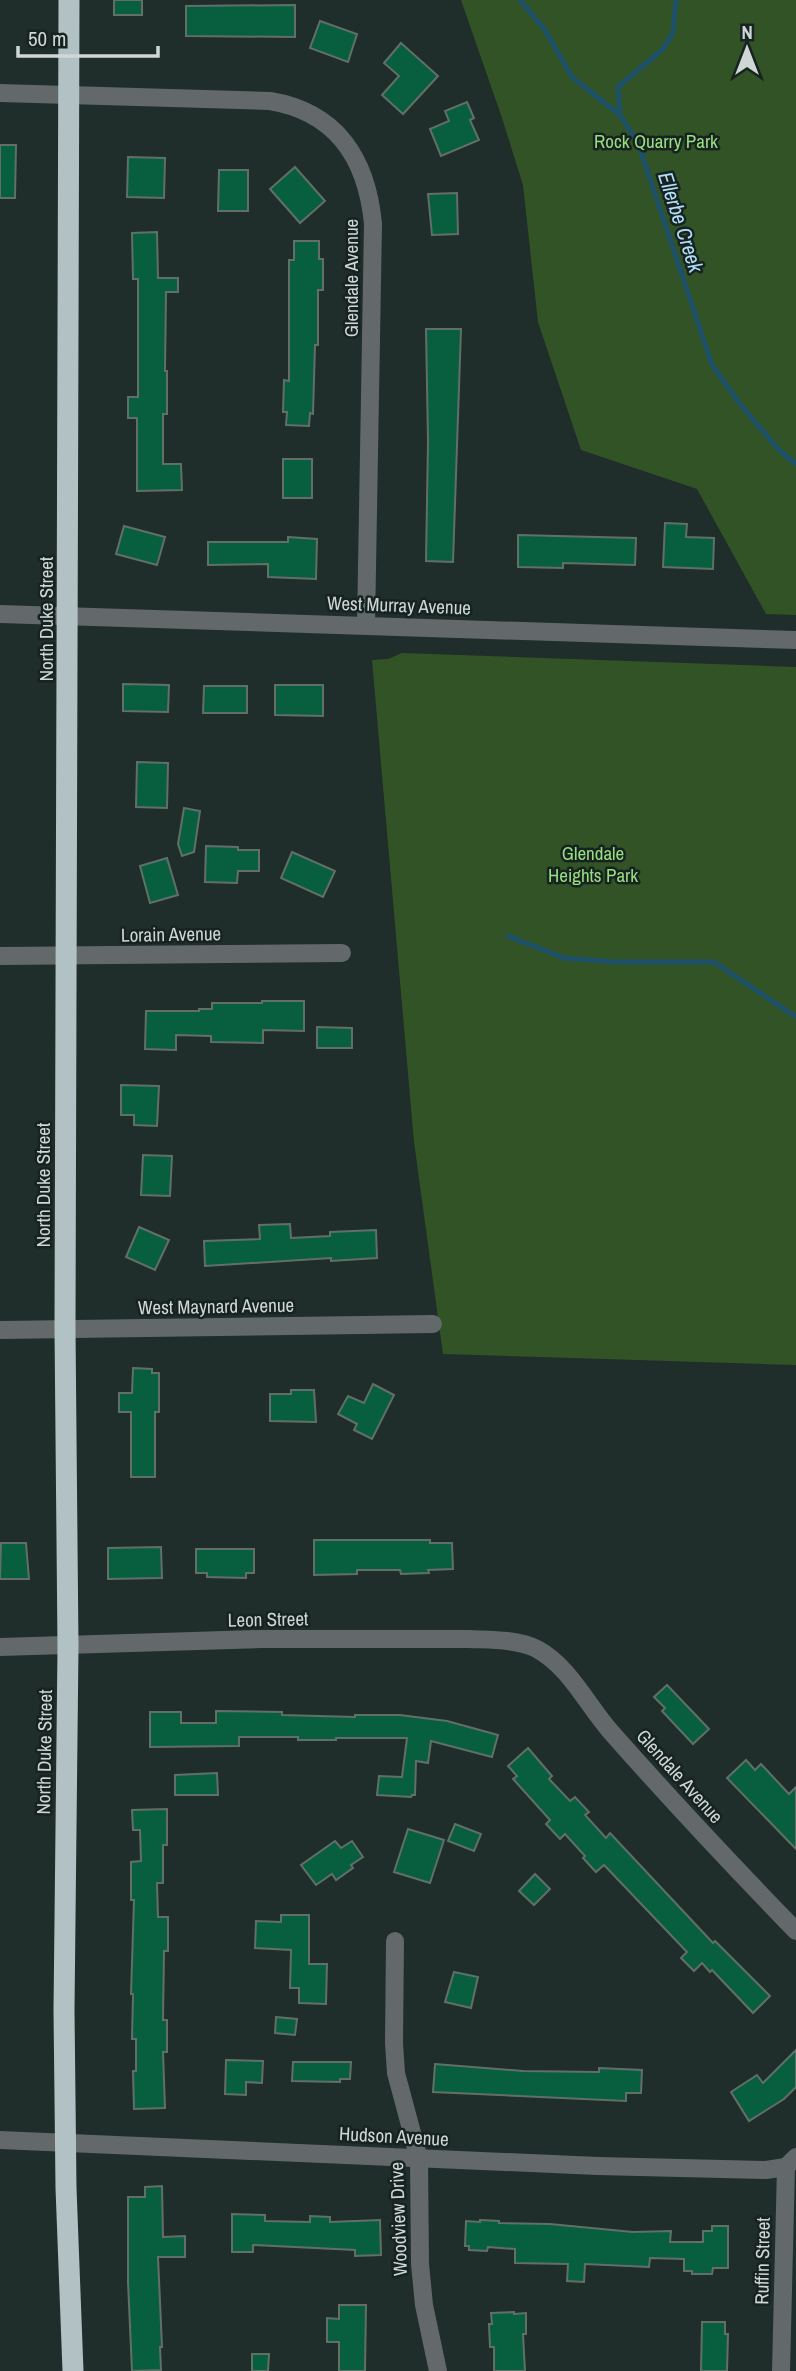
<svg xmlns="http://www.w3.org/2000/svg" width="796" height="2371" font-family="'Archivo Narrow',sans-serif">
<style>
.green{fill:#325325}
.lines{fill:none;stroke-linecap:round;stroke-linejoin:round}
.stream{stroke:#1d516a;stroke-width:5}
.building{fill:#075f3f;stroke:#626f68;stroke-width:2}
.minor{stroke:#63696a;stroke-width:18}
.highway{stroke:#b1c1c4;stroke-width:21}
.labels{text-anchor:middle;dominant-baseline:central;stroke-width:5;stroke-linejoin:round;paint-order:stroke}
.park-label{font-size:19px;fill:#98dd7e;stroke:#162321}
.street-label{font-size:19px;fill:#cfd7d6;stroke:#162321}
.water-label{font-size:21px;font-style:italic;fill:#b3dff9;stroke:#162321}
</style>
<rect width="100%" height="100%" fill="#1f2d2b"/>
<g class="green">
<polygon points="461,0 796,0 796,615 766,614 697,489 581,450 538,322 523,185 502,118"/>
<polygon points="402,653 796,667 796,1365 443,1354 414,1142 372,660 388,659"/>
</g>
<g class="lines">
<g class="stream">
<polyline points="520,0 545,30 572,77 620,115 638,143 712,365 740,404 779,450 796,464"/>
<polyline points="620,115 618,87 663,49 673,33 676,0"/>
<polyline points="508,936 564,958 615,962 714,962 796,1017"/>
</g>
</g>
<g class="building">
<rect x="114" y="0" width="28" height="15"/>
<polygon points="295,5 295,37 186,36 186,6"/>
<polygon points="320,21 357,34 348,62 310,48"/>
<polygon points="401,43 438,76 403,114 382,95 399,76 384,63"/>
<polygon points="467,102 474,118 470,120 479,140 441,156 430,129 449,121 445,111"/>
<polygon points="0,145 16,145 15,198 0,198"/>
<polygon points="128,157 165,158 164,198 127,197"/>
<polygon points="295,167 325,201 300,223 270,189"/>
<polygon points="219,170 248,170 248,211 218,211"/>
<polygon points="457,193 458,234 432,235 428,194"/>
<polygon points="157,232 158,278 178,278 178,292 166,292 165,371 167,371 167,414 163,414 163,464 181,464 182,490 137,491 137,418 128,418 128,397 138,397 138,279 133,279 132,233"/>
<polygon points="294,241 319,241 319,259 323,259 323,290 318,290 318,345 315,345 313,414 310,413 309,426 286,425 287,412 283,412 284,380 289,381 289,260 294,260"/>
<polygon points="426,329 461,329 453,562 426,561 428,441"/>
<rect x="283" y="459" width="29" height="39"/>
<polygon points="665,523 687,524 686,537 714,538 713,569 663,567"/>
<polygon points="124,526 165,537 157,565 116,554"/>
<polygon points="518,535 636,538 635,565 563,563 563,568 518,567"/>
<polygon points="288,537 317,539 316,579 268,577 268,564 208,565 208,542 288,542"/>
<polygon points="123,684 169,685 168,712 123,711"/>
<polygon points="275,685 323,685 323,716 275,715"/>
<polygon points="204,686 247,686 247,713 203,713"/>
<polygon points="137,762 168,763 167,808 136,807"/>
<polygon points="184,808 200,811 194,852 182,856 178,844"/>
<polygon points="206,846 238,847 238,850 259,850 259,871 238,871 237,883 205,882"/>
<polygon points="292,852 335,871 323,897 281,878"/>
<polygon points="167,858 178,895 150,903 140,866"/>
<polygon points="262,1001 304,1001 304,1031 263,1030 263,1043 211,1042 211,1036 176,1035 176,1050 145,1049 146,1011 199,1011 199,1009 212,1009 212,1003 262,1003"/>
<polygon points="317,1027 352,1028 352,1048 317,1048"/>
<polygon points="121,1085 159,1086 157,1126 134,1125 134,1115 121,1115"/>
<polygon points="143,1155 172,1156 170,1196 141,1195"/>
<polygon points="290,1224 291,1238 330,1236 330,1232 376,1230 377,1258 331,1261 331,1258 205,1266 204,1241 260,1239 259,1225"/>
<polygon points="139,1227 169,1240 155,1270 126,1257"/>
<polygon points="133,1368 152,1369 152,1373 159,1373 159,1412 155,1412 155,1477 131,1477 131,1412 119,1412 119,1393 132,1393"/>
<polygon points="373,1384 394,1395 372,1439 354,1430 357,1424 338,1414 348,1396 364,1403"/>
<polygon points="291,1390 314,1390 316,1422 270,1421 270,1394 291,1394"/>
<polygon points="314,1540 430,1540 430,1543 452,1543 453,1569 428,1570 429,1573 401,1574 400,1570 357,1570 357,1574 314,1575"/>
<polygon points="1,1543 26,1543 29,1579 0,1579"/>
<polygon points="161,1547 162,1578 108,1579 108,1548"/>
<polygon points="196,1549 254,1549 254,1573 246,1573 246,1578 207,1577 207,1573 196,1573"/>
<polygon points="667,1685 709,1729 693,1744 662,1711 665,1708 654,1697"/>
<polygon points="216,1711 282,1712 282,1715 355,1717 355,1715 400,1715 447,1721 498,1735 492,1757 431,1741 428,1763 416,1761 415,1795 412,1795 411,1797 377,1795 379,1776 402,1777 407,1738 336,1738 336,1740 298,1740 298,1737 239,1737 239,1746 150,1747 150,1712 181,1712 181,1723 216,1723"/>
<polygon points="528,1748 552,1776 549,1779 570,1801 575,1797 589,1812 585,1815 606,1838 610,1833 713,1943 715,1941 770,1996 753,2013 712,1970 710,1972 702,1963 694,1971 681,1958 687,1952 604,1865 596,1872 583,1858 585,1856 565,1834 560,1839 546,1824 550,1820 513,1779 517,1776 508,1766"/>
<polygon points="746,1760 755,1770 761,1764 789,1794 796,1787 796,1849 727,1778"/>
<polygon points="217,1773 218,1795 175,1795 175,1775"/>
<polygon points="167,1809 167,1845 163,1845 163,1883 157,1883 158,1917 168,1917 168,1951 164,1951 163,2020 167,2020 167,2052 163,2052 165,2108 134,2109 133,2071 136,2071 136,2039 132,2039 133,1994 131,1994 134,1900 131,1900 131,1862 141,1861 140,1830 133,1830 132,1810"/>
<polygon points="455,1824 481,1834 474,1851 448,1841"/>
<polygon points="408,1829 444,1840 430,1883 394,1872"/>
<polygon points="335,1841 341,1848 352,1841 363,1857 351,1865 353,1868 336,1880 332,1874 316,1885 301,1865"/>
<polygon points="535,1874 550,1889 534,1905 519,1891"/>
<polygon points="281,1915 309,1915 309,1964 327,1964 326,2004 299,2003 299,1988 290,1988 291,1950 255,1948 256,1921 281,1922"/>
<polygon points="454,1972 478,1977 471,2008 445,2002"/>
<polygon points="276,2017 297,2019 295,2035 275,2033"/>
<polygon points="796,2050 796,2087 784,2099 749,2121 731,2092 757,2075 763,2083"/>
<polygon points="226,2060 263,2061 262,2083 246,2082 246,2095 225,2094"/>
<polygon points="293,2062 351,2062 350,2079 340,2079 340,2082 292,2081"/>
<polygon points="435,2064 523,2071 599,2072 599,2068 642,2070 641,2093 626,2093 626,2101 433,2092"/>
<polygon points="162,2186 163,2237 185,2236 185,2257 158,2257 162,2347 160,2347 161,2370 132,2371 128,2282 128,2197 145,2197 145,2187"/>
<polygon points="232,2214 265,2215 265,2221 310,2222 310,2216 330,2217 330,2222 380,2220 381,2255 355,2256 355,2250 253,2245 253,2252 232,2252"/>
<polygon points="480,2220 499,2221 499,2223 550,2224 633,2232 671,2231 670,2242 703,2242 703,2231 712,2231 712,2226 728,2226 728,2268 713,2268 712,2274 692,2274 692,2271 684,2271 684,2259 650,2258 649,2267 585,2264 584,2282 567,2281 568,2264 515,2263 515,2249 488,2247 487,2251 469,2250 469,2246 465,2246 466,2221 480,2222"/>
<polygon points="339,2305 366,2305 365,2371 339,2371 339,2342 327,2342 327,2318 339,2319"/>
<polygon points="514,2312 514,2314 526,2313 526,2334 523,2334 525,2371 494,2371 494,2347 490,2347 489,2324 492,2324 491,2313"/>
<polygon points="702,2322 725,2322 725,2334 728,2334 727,2371 701,2371"/>
<polygon points="252,2354 269,2354 268,2371 252,2371"/>
</g>
<g class="lines">
<g class="minor">
<path d="M 0,93 L 270,101 C 337,112 367,159 373,224 L 366,625"/>
<polyline points="0,614 796,640"/>
<polyline points="0,956 342,953"/>
<polyline points="0,1330 433,1324"/>
<path d="M 0,1647 L 260,1639 L 469,1639 C 491,1640 517,1639 537,1649 C 570,1667 587,1705 611,1732 C 671,1800 733,1866 796,1931"/>
<polyline points="395,1941 394,2043 396,2073 419,2159 420,2264 424,2305 438,2371"/>
<polyline points="0,2140 598,2166 766,2170 786,2167"/>
<polyline points="781,2371 786,2167 796,2157"/>
</g>
<polyline class="highway" points="69,0 65,1329 68,1647 64,2010 66,2188 73,2371"/>
</g>
<g class="labels">
<g class="park-label">
<text x="656" y="141">Rock Quarry Park</text>
<text x="593" y="853">Glendale<tspan x="593" dy="22">Heights Park</tspan></text>
</g>
<g class="street-label">
<text transform="translate(351 278) rotate(-90)">Glendale Avenue</text>
<text transform="translate(399 605) rotate(2)">West Murray Avenue</text>
<text transform="translate(46 619) rotate(-90)">North Duke Street</text>
<text transform="translate(171 934) rotate(-1)">Lorain Avenue</text>
<text transform="translate(43 1185) rotate(-90)">North Duke Street</text>
<text transform="translate(216 1306) rotate(-1)">West Maynard Avenue</text>
<text transform="translate(268 1619) rotate(-1)">Leon Street</text>
<text transform="translate(44 1752) rotate(-89)">North Duke Street</text>
<text transform="translate(680 1776) rotate(48)">Glendale Avenue</text>
<text transform="translate(394 2136) rotate(3)">Hudson Avenue</text>
<text transform="translate(398 2219) rotate(-92)">Woodview Drive</text>
<text transform="translate(762 2261) rotate(-89)">Ruffin Street</text>
</g>
<g class="water-label">
<text transform="translate(681 222) rotate(72)">Ellerbe Creek</text>
</g>
</g>
<g transform="translate(747 49)" stroke="#162321" stroke-width="5" paint-order="stroke">
<path d="M0-5L12 26L0 18L-12 26Z" fill="#cfd7d6"/>
<text y="-10" font-size="19" font-weight="bold" text-anchor="middle" fill="#cfd7d6">N</text>
</g>
<path d="M18 46v10h140v-10" fill="none" stroke="#cfd7d6" stroke-width="3.5"/>
<text x="28" y="46" font-size="21" fill="#cfd7d6" stroke="#162321" stroke-width="5" paint-order="stroke">50 m</text>
</svg>
